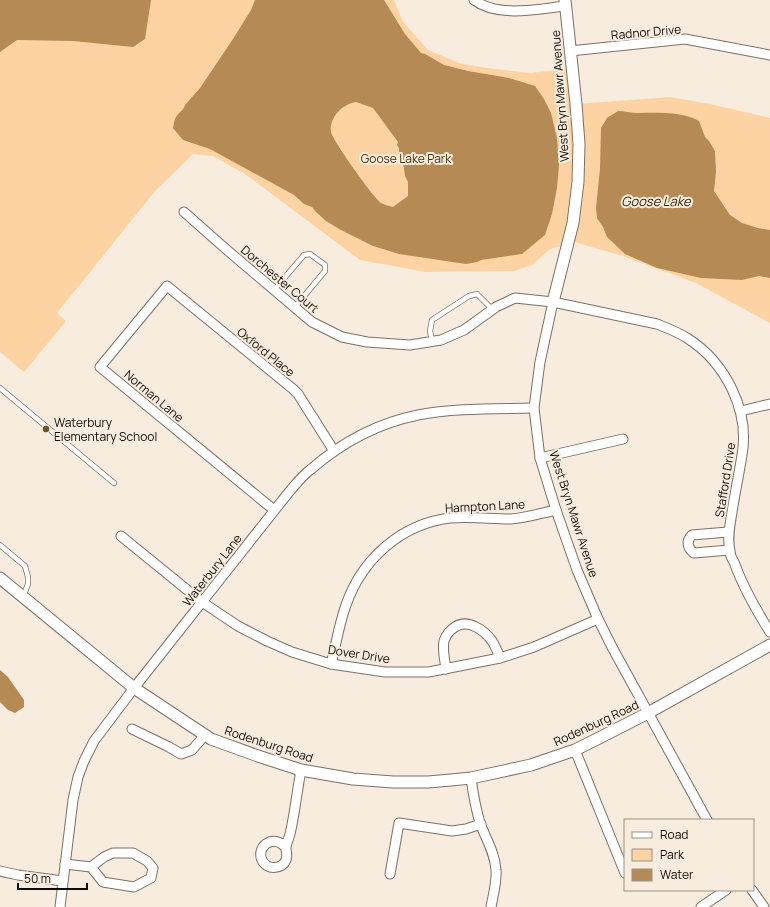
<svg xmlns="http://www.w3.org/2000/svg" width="770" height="907" font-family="Manrope,sans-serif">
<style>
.green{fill:#fdd3a3}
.water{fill:#b68a54;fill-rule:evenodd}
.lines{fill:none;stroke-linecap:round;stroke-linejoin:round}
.service-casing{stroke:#7c7166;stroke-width:6}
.minor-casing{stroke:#7c7166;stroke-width:11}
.tertiary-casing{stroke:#7c7166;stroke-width:13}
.service{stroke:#fff;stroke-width:4.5}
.minor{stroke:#fff;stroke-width:9}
.tertiary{stroke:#fff;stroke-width:11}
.poi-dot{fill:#715127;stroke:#f7ecde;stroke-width:1.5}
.labels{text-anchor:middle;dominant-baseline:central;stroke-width:4;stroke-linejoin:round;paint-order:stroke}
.street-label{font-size:12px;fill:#0e0b07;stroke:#f7ecde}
.park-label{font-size:12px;fill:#4f3103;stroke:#f7ecde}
.poi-label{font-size:12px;fill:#0e0b07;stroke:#f7ecde;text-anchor:start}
.water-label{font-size:13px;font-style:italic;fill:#3f2b12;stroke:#f7ecde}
</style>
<rect width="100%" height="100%" fill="#f7ecde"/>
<polygon class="green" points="0,0 394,0 403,22 428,50 459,63 487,68 531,73 572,68 576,104 670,97 710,104 770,118 770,323 696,283 623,256 574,242 550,249 532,265 514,271 426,272 360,260 245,174 213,156 193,154 155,191 57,313 66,321 24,372 0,352"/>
<g class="water">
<polygon points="0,0 151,0 145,39 133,47 73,41 17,40 0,52"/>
<path d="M 255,0 L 384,0 L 405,34 L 421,53 L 425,54 L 444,65 L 468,71 L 509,78 L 535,86 L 544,99 L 551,113 L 557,138 L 559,165 L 557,188 L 552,214 L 545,235 L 522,254 L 481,260 L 477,262 L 466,264 L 399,254 L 373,246 L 341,230 L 326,221 L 316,212 L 312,207 L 304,204 L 294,195 L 210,149 L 183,140 L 173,128 C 174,124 174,120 176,117 C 179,112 184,110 185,105 L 200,88 L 233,39 L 251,10 ZM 356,102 L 373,108 L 398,142 L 397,145 L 399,148 L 399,154 L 403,162 L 405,176 L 408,182 L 408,196 L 393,207 C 389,206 385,205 381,203 C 373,197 333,141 331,132 C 329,118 342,104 356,102 Z"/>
<path d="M 618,111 C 624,111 631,113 637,113 C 658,113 680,111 699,121 L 705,137 L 709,141 L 715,151 L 716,172 L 714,191 L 730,215 L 742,223 L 758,228 L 770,230 L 770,278 L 759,276 L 742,280 L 701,278 L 657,268 L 625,254 L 607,237 L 603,227 L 597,218 L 596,208 L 600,169 L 601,128 L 607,118 Z"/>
<polygon points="0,670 8,677 24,700 24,707 15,713 8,710 0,702"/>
</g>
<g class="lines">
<defs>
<g id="service">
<polyline points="274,290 304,255 310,254 325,265 325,271 295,307"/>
<polyline points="432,341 430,331 432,320 469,296 477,294 493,310"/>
<polyline points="0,388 114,483"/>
<polyline points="0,545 25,566 28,577 28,584 23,597"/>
</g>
<g id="minor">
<path d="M 474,0 C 498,18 538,9 565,6"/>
<polyline points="570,51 685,39 770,55"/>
<path d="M 184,212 L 227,250 L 312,322 L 342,337 L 367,342 L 410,345 L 441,340 L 464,330 L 496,307 L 515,298 L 553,302 L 657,324 C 667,328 678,332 687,338 C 725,362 750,410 742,455 C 739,474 735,493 732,512 C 730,525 727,538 730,551 C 730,555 732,559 734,562 C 743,587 756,610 770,632"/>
<polyline points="553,302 540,362 534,408 540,458 556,510 577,570 598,619 612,647 707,820"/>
<polyline points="741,411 770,404"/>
<polyline points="540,458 623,439"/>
<polyline points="274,510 100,367 167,286 293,389 298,394 334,451"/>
<path d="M 728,532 L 692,535 C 686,541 687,548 694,553 L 729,550"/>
<polyline points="121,536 202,602 238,626 267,641 292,652 331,664 385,672 429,672 500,658 534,647 598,619"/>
<path d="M 331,664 C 336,645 339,624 346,605 C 362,559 401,524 450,518 C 471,516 491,519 511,519 C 526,518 542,513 556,510"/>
<path d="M 446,669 C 445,660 442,650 444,641 C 446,635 450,630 455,627 C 468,618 485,631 492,641 C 496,647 498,653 500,658"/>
<polyline points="132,729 169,747 181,754 192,750 205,735"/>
<polyline points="575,750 625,873"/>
<path d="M 471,778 C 473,793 476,809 480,823 C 486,839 495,853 496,870 C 497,882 493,895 491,907"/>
<path d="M 286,848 C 273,832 254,848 263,862 C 269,870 282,869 286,860 C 288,855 286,853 286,848 C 286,844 289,838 290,834 C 295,813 297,791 301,770"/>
<polyline points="65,864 91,867 103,882 134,887 151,878 153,868 147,861 133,853 113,853 104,857 91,867"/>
<polyline points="0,871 18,875 63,881"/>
<polyline points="390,874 399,823 452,831 466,829 481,824"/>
<polyline points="752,890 764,907"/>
<path d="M 60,907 L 73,800 L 78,777 L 84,761 L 94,741 L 134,688 L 289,492 C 296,484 302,476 310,470 C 341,443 378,423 418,415 C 454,408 497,409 534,408"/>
<polyline points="701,907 726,890"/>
</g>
<g id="tertiary">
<polyline points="553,302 573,223 578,182 579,144 576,104 565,0"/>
<polyline points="0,578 134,688 211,739 258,756 301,770 353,779 393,782 428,782 451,780 471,778 531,765 575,750 599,738 648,713 770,645"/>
</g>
</defs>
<use href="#service" class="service-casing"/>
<use href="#minor" class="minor-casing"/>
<use href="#tertiary" class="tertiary-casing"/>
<use href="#service" class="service"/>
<use href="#minor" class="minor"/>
<use href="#tertiary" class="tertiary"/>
</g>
<circle class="poi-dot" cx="46" cy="429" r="4"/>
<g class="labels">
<g class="street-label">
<text transform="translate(646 32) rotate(-5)">Radnor Drive</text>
<text transform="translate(560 96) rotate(-94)">West Bryn Mawr Avenue</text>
<text transform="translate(280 279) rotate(40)">Dorchester Court</text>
<text transform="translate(266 352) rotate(39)">Oxford Place</text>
<text transform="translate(154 396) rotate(40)">Norman Lane</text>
<text transform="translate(725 480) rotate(-81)">Stafford Drive</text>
<text transform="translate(485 506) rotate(-3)">Hampton Lane</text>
<text transform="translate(574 514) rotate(72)">West Bryn Mawr Avenue</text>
<text transform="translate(212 570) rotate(-52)">Waterbury Lane</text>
<text transform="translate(359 654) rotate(9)">Dover Drive</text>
<text transform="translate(596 723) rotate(-25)">Rodenburg Road</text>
<text transform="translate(269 744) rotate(18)">Rodenburg Road</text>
</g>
<g class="park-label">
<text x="406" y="158">Goose Lake Park</text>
</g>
<g class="poi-label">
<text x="54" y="422">Waterbury<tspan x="54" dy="14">Elementary School</tspan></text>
</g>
<g class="water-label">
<text x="656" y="201">Goose Lake</text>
</g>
</g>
<rect x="624" y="819" width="130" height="72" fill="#f7ecde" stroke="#9a9288"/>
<rect x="632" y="832" width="20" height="6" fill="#ffffff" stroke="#9a9288"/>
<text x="660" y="839" font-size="12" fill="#0e0b07">Road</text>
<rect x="632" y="849" width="20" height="12" fill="#fdd3a3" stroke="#9a9288"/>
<text x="660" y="859" font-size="12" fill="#0e0b07">Park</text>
<rect x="632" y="869" width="20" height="12" fill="#b68a54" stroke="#9a9288"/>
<text x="660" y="879" font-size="12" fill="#0e0b07">Water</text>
<path d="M18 883v6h69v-6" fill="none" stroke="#0e0b07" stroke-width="2"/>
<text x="24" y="883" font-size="12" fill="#0e0b07" stroke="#f7ecde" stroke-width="3" paint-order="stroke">50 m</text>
</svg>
